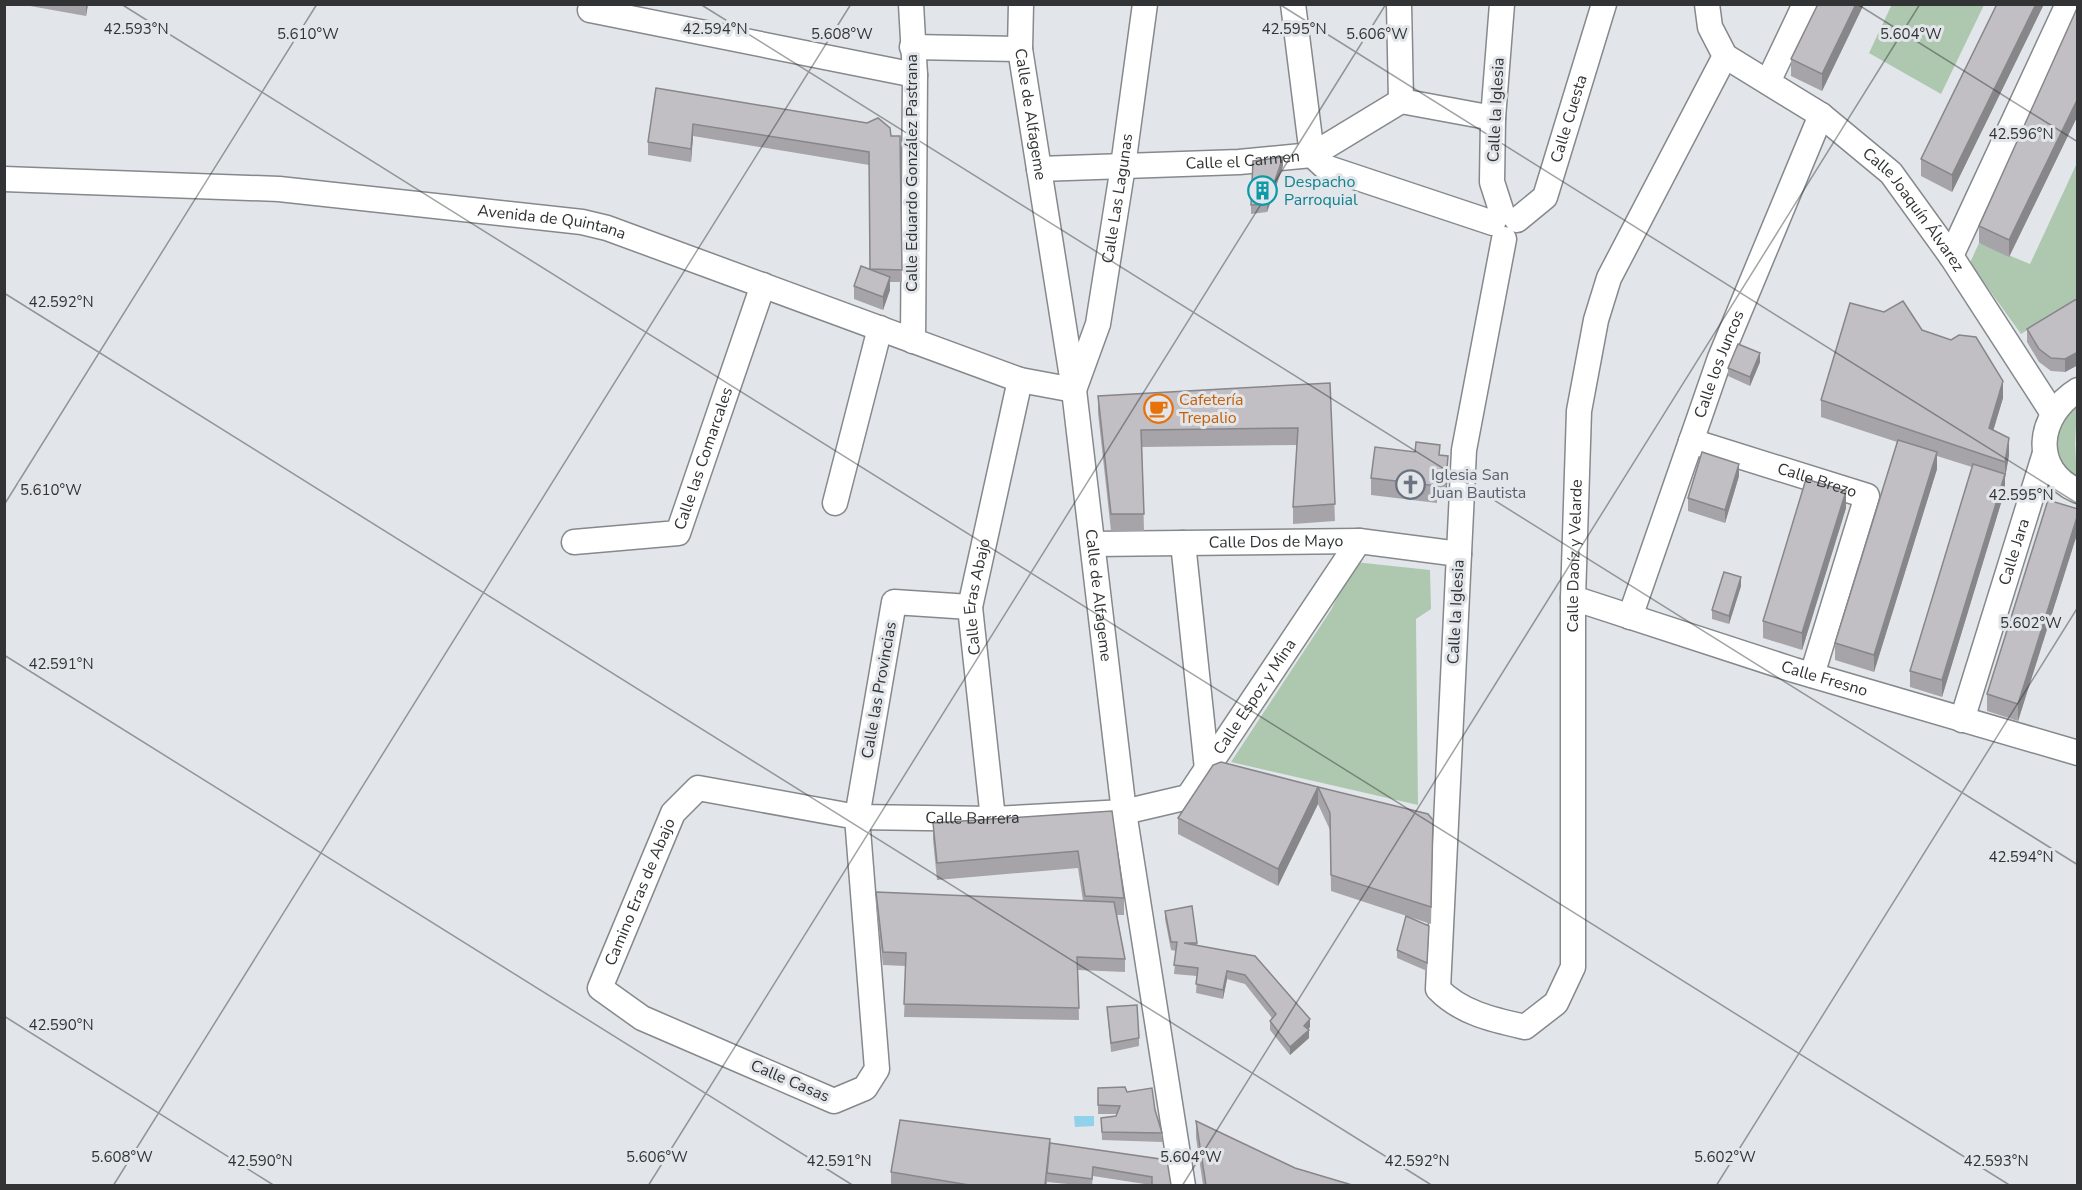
<svg xmlns="http://www.w3.org/2000/svg" width="2082" height="1190" font-family="'Nunito Sans',sans-serif">
<style>
.green{fill:#aec8b0}
.water{fill:#92d1ea}
.lines{fill:none;stroke-linecap:round;stroke-linejoin:round}
.minor-casing{stroke:#85898c;stroke-width:27}
.minor{stroke:#fff;stroke-width:24}
.wall{fill:#a6a4a9}
.shaded-wall{fill:#878689}
.building{fill:#c1bfc4;stroke:#878689;stroke-width:1.5}
.ticks{fill:none;stroke:#313334;stroke-width:1.5;stroke-opacity:0.45}
.labels{text-anchor:middle;dominant-baseline:central;stroke-width:6;stroke-linejoin:round;paint-order:stroke}
.street-label{font-size:16px;fill:#313334;stroke:#e2e6ea}
.culture-label{font-size:16px;fill:#0d838f;stroke:#e2e6ea;text-anchor:start}
.food-label{font-size:16px;fill:#c56008;stroke:#e2e6ea;text-anchor:start}
.worship-label{font-size:16px;fill:#5b616d;stroke:#e2e6ea;text-anchor:start}
.ticks-label{font-size:15px;text-anchor:middle;fill:#313334;stroke:#e2e6ea;stroke-width:6;stroke-linejoin:round;paint-order:stroke}
</style>
<rect width="100%" height="100%" fill="#e2e6ea"/>
<g class="green">
<polygon points="1892,4 1984,5 1941,94 1869,53"/>
<polygon points="2077,163 2078,295 2074,301 2021,334 1970,263 1979,243 2030,264"/>
<path d="M 2077,407 L 2075,444 L 2077,480 C 2052,460 2049,427 2077,407 Z"/>
<polygon points="1355,562 1430,570 1431,609 1416,619 1418,805 1231,762 1331,610"/>
</g>
<polygon class="water" points="1074,1116 1094,1116 1094,1126 1075,1127"/>
<g class="lines">
<defs>
<g id="minor">
<polyline points="911,4 915,75 913,341"/>
<path id="s1" d="M 1021,4 L 1020,49 L 1074,390 L 1124,812 L 1183,1186"/>
<polyline points="1293,4 1312,155 1401,101 1493,118"/>
<polyline points="1399,4 1401,101"/>
<polyline points="1502,4 1493,118 1492,182 1502,213"/>
<polyline points="590,10 915,75"/>
<polyline points="912,47 1020,49"/>
<path id="s2" d="M 1725,56 L 1821,115 L 1891,173 L 1951,256 L 2052,412"/>
<polyline points="1768,82 1805,4"/>
<path id="s3" d="M 1039,169 L 1239,162 L 1312,155 L 1325,167 L 1493,223"/>
<path id="s4" d="M 4,179 L 279,189 L 582,222 L 607,228 L 1020,380 L 1074,390 L 1098,324 L 1123,166 L 1145,4"/>
<path id="s5" d="M 1517,220 L 1545,197 L 1604,4"/>
<path id="s6" d="M 1504,239 L 1464,450 L 1438,989 C 1461,1013 1494,1020 1525,1027 L 1556,1003 L 1573,967 L 1573,598 L 1579,411 L 1596,320 L 1609,278 L 1725,56 L 1710,27 L 1707,4"/>
<polyline points="1951,256 2068,4"/>
<path d="M 2078,390 C 2037,415 2030,470 2078,491"/>
<path id="s7" d="M 1691,441 L 1867,496 L 1812,675"/>
<polyline points="835,503 880,328"/>
<path id="s8" d="M 574,542 L 678,533 L 763,285"/>
<polyline points="1183,543 1207,769"/>
<path id="s9" d="M 1093,544 L 1359,541 L 1459,554"/>
<path id="s10" d="M 1573,598 L 1794,670 L 2078,753"/>
<path id="s11" d="M 970,607 L 894,602 L 857,817 L 877,1069 L 865,1088 L 834,1101 L 642,1018 L 600,988 L 673,813 L 698,788 L 857,817 L 993,819 L 1124,812 L 1188,797 L 1359,541"/>
<path id="s12" d="M 1630,617 L 1720,358 L 1821,115"/>
<path id="s13" d="M 1962,720 L 2045,453"/>
<path id="s14" d="M 993,819 L 970,607 L 1020,380"/>
</g>
</defs>
<use href="#minor" class="minor-casing"/>
<use href="#minor" class="minor"/>
</g>
<g class="wall">
<polygon points="30,4 88,4 86,16 30,6"/>
<polygon points="1818,4 1864,4 1822,91 1791,76 1791,59"/>
<polygon points="1997,4 2044,4 1952,192 1921,176 1921,159"/>
<polygon points="2078,6 2078,115 2009,257 1979,243 1979,226"/>
<polygon points="656,88 891,136 900,136 902,282 890,282 890,290 883,310 854,299 854,286 870,270 869,165 693,136 691,162 648,155 648,142"/>
<polygon points="1283,166 1267,212 1251,214 1251,205"/>
<polygon points="2078,298 2078,365 2065,372 2051,371 2039,362 2027,342 2027,329"/>
<polygon points="1922,330 2003,398 1993,430 2009,455 2005,478 2005,490 1942,697 1910,687 1910,671 1972,467 1937,456 1937,469 1874,672 1835,660 1835,643 1897,442 1821,417 1821,400"/>
<polygon points="1760,362 1750,386 1728,376 1728,368"/>
<polygon points="1330,383 1335,521 1293,524 1293,507 1297,445 1142,447 1144,531 1111,531 1098,413 1098,396"/>
<polygon points="1440,455 1448,473 1446,497 1437,496 1437,503 1371,495 1371,478"/>
<polygon points="1739,476 1725,523 1688,511 1688,498"/>
<polygon points="1846,508 1802,650 1763,638 1763,621"/>
<polygon points="2078,509 2078,531 2018,721 1987,711 1987,694"/>
<polygon points="1741,586 1729,624 1712,619 1712,610"/>
<polygon points="1318,787 1433,837 1431,924 1331,891 1330,830 1318,804"/>
<polygon points="1318,804 1278,886 1178,834 1178,818"/>
<polygon points="1112,811 1124,898 1124,915 1117,915 1125,959 1125,972 1078,970 1079,1020 904,1017 906,966 883,965 876,904 876,892 1083,901 1078,868 937,880 933,840 933,823"/>
<polygon points="1165,911 1197,943 1197,946 1255,956 1310,1027 1308,1029 1309,1038 1290,1055 1270,1030 1270,1021 1272,1018 1245,984 1227,979 1223,999 1196,993 1197,976 1174,974 1176,951 1171,950 1165,919"/>
<polygon points="1429,935 1427,971 1397,958 1397,950"/>
<polygon points="1107,1007 1139,1038 1139,1046 1111,1052"/>
<polygon points="1098,1088 1127,1092 1155,1110 1162,1133 1162,1142 1102,1140 1101,1118 1116,1116 1116,1114 1098,1114"/>
<polygon points="1196,1121 1295,1168 1352,1185 1203,1185 1196,1138"/>
<polygon points="1050,1143 1167,1160 1171,1185 1151,1185 1093,1176 1092,1185 1078,1185 1047,1182 1047,1180 1047,1185 898,1185 891,1184 891,1172"/>
</g>
<g class="shaded-wall">
<polygon points="86,4 88,4 86,16"/>
<polygon points="1856,4 1864,4 1822,91 1822,74"/>
<polygon points="2036,4 2044,4 1952,192 1952,175"/>
<polygon points="2078,98 2078,115 2009,257 2009,240"/>
<polygon points="693,124 693,136 691,162 691,149"/>
<polygon points="1283,157 1283,166 1267,212 1267,204"/>
<polygon points="890,277 890,290 883,310 883,297"/>
<polygon points="2078,352 2078,365 2065,372 2065,359"/>
<polygon points="1760,353 1760,362 1750,386 1750,377"/>
<polygon points="2003,381 2003,398 1989,445 1989,428"/>
<polygon points="2009,438 2009,455 2005,478 2005,462"/>
<polygon points="1937,452 1937,469 1874,672 1874,655"/>
<polygon points="1448,456 1448,473 1446,497 1446,480"/>
<polygon points="1739,464 1739,476 1725,523 1725,510"/>
<polygon points="2005,474 2005,490 1942,697 1942,680"/>
<polygon points="1846,491 1846,508 1802,650 1802,633"/>
<polygon points="2078,514 2078,531 2018,721 2018,704"/>
<polygon points="1741,577 1741,586 1729,624 1729,616"/>
<polygon points="1318,787 1318,804 1278,886 1278,869"/>
<polygon points="1227,971 1227,979 1223,999 1223,990"/>
<polygon points="1310,1019 1310,1027 1307,1031 1309,1030 1309,1038 1290,1055 1290,1047"/>
</g>
<g class="building">
<polygon points="1818,4 1856,4 1822,74 1791,59"/>
<polygon points="1997,4 2036,4 1952,175 1921,159"/>
<polygon points="2078,6 2078,98 2009,240 1979,226"/>
<polygon points="656,88 867,123 878,118 890,128 891,136 900,136 902,270 870,269 869,152 693,124 691,149 648,142"/>
<polygon points="1283,157 1267,204 1251,205 1253,161"/>
<polygon points="861,266 890,277 883,297 854,286"/>
<polygon points="2078,298 2078,352 2065,359 2051,358 2039,349 2027,329"/>
<polygon points="1903,301 1922,330 1951,340 1959,335 1976,337 2003,381 1989,428 2009,438 2005,462 1821,400 1850,303 1884,312"/>
<polygon points="1738,344 1760,353 1750,377 1728,368"/>
<polygon points="1330,383 1335,504 1293,507 1298,428 1141,430 1144,514 1111,514 1098,396"/>
<polygon points="1898,440 1937,452 1874,655 1835,643"/>
<polygon points="1416,442 1440,445 1439,455 1448,456 1446,480 1437,479 1437,486 1371,478 1375,447 1415,452"/>
<polygon points="1702,452 1739,464 1725,510 1688,498"/>
<polygon points="1973,464 2005,474 1942,680 1910,671"/>
<polygon points="1806,479 1846,491 1802,633 1763,621"/>
<polygon points="2048,500 2078,509 2078,514 2018,704 1987,694"/>
<polygon points="1724,572 1741,577 1729,616 1712,610"/>
<polygon points="1221,762 1318,787 1278,869 1178,818 1213,765"/>
<polygon points="1318,787 1428,814 1433,820 1431,907 1331,875 1330,813"/>
<polygon points="1112,811 1124,898 1085,896 1078,851 937,863 933,823"/>
<polygon points="876,892 1114,902 1125,959 1077,957 1079,1008 904,1004 906,953 883,952"/>
<polygon points="1192,906 1197,943 1184,943 1255,956 1310,1019 1304,1026 1309,1030 1290,1047 1270,1021 1276,1014 1245,975 1227,971 1223,990 1196,984 1198,968 1174,965 1177,942 1171,942 1165,911"/>
<polygon points="1406,916 1429,926 1427,963 1397,950"/>
<polygon points="1137,1005 1139,1038 1111,1043 1107,1007"/>
<polygon points="1125,1087 1127,1092 1152,1088 1155,1110 1162,1133 1102,1132 1101,1118 1116,1116 1120,1106 1098,1105 1098,1088"/>
<polygon points="900,1120 1050,1139 1045,1185 969,1185 891,1172"/>
<polygon points="1196,1121 1295,1168 1352,1185 1206,1185"/>
<polygon points="1050,1143 1167,1160 1171,1185 1152,1185 1152,1177 1093,1167 1092,1179 1047,1173"/>
</g>
<path class="ticks" d="M 121,4 L 2011,1186M 700,4 L 2078,865M 1279,4 L 2078,504M 1857,4 L 2078,142M 4,293 L 1433,1186M 4,505 L 317,4M 4,655 L 854,1186M 4,1016 L 275,1186M 113,1186 L 851,4M 648,1186 L 1386,4M 1182,1186 L 1920,4M 1716,1186 L 2078,607"/>
<defs>
<symbol id="building-ring" viewBox="-11 -11 22 22"><circle r="9.5" fill="#e2e6ea" stroke="#0f9aa8" stroke-width="1.5"/><path d="M-4-6H4V6H1V3H-1V6H-4ZM-2.5-4.3h1.7v1.8h-1.7ZM.8-4.3h1.7v1.8H.8ZM-2.5-1h1.7V.8h-1.7ZM.8-1h1.7V.8H.8Z" fill="#0f9aa8"/></symbol>
<symbol id="cafe-ring" viewBox="-11 -11 22 22"><circle r="9.5" fill="#e2e6ea" stroke="#e8710a" stroke-width="1.5"/><path d="M-5.5-4.5H6V0H3Q3 3.5 0 3.5H-2.5Q-5.5 3.5-5.5 0ZM3-3.2v2h1.7v-2ZM-6 4.5H4V6H-6Z" fill="#e8710a"/></symbol>
<symbol id="church-ring" viewBox="-11 -11 22 22"><circle r="9.5" fill="#e2e6ea" stroke="#6b7280" stroke-width="1.5"/><path d="M-1.2-6h2.4v3.5h3.3v2.4h-3.3V6h-2.4V-.1h-3.3v-2.4h3.3Z" fill="#6b7280"/></symbol>
</defs>
<g fill-rule="evenodd">
<use href="#building-ring" x="1246" y="174" width="33" height="33"/>
<use href="#cafe-ring" x="1142" y="392" width="33" height="33"/>
<use href="#church-ring" x="1394" y="468" width="33" height="33"/>
</g>
<g class="labels">
<g class="street-label">
<text transform="translate(1496 110) rotate(-87)">Calle la Iglesia</text>
<text stroke="none"><textPath href="#s1" startOffset="111">Calle de Alfageme</textPath></text>
<text stroke="none"><textPath href="#s5" startOffset="118">Calle Cuesta</textPath></text>
<text stroke="none"><textPath href="#s3" startOffset="204">Calle el Carmen</textPath></text>
<text transform="translate(912 173) rotate(-90)">Calle Eduardo González Pastrana</text>
<text stroke="none"><textPath href="#s4" startOffset="1298">Calle Las Lagunas</textPath></text>
<text stroke="none"><textPath href="#s2" startOffset="246">Calle Joaquín Álvarez</textPath></text>
<text stroke="none"><textPath href="#s4" startOffset="550">Avenida de Quintana</textPath></text>
<text stroke="none"><textPath href="#s12" startOffset="268">Calle los Juncos</textPath></text>
<text stroke="none"><textPath href="#s8" startOffset="183">Calle las Comarcales</textPath></text>
<text stroke="none"><textPath href="#s7" startOffset="132">Calle Brezo</textPath></text>
<text stroke="none"><textPath href="#s9" startOffset="183">Calle Dos de Mayo</textPath></text>
<text stroke="none"><textPath href="#s13" startOffset="176">Calle Jara</textPath></text>
<text stroke="none"><textPath href="#s6" startOffset="1341">Calle Daoíz y Velarde</textPath></text>
<text stroke="none"><textPath href="#s1" startOffset="597">Calle de Alfageme</textPath></text>
<text stroke="none"><textPath href="#s14" startOffset="224">Calle Eras Abajo</textPath></text>
<text transform="translate(1456 612) rotate(-87)">Calle la Iglesia</text>
<text stroke="none"><textPath href="#s10" startOffset="264">Calle Fresno</textPath></text>
<text transform="translate(879 690) rotate(-80)">Calle las Provincias</text>
<text stroke="none"><textPath href="#s11" startOffset="1704">Calle Espoz y Mina</textPath></text>
<text stroke="none"><textPath href="#s11" startOffset="1366">Calle Barrera</textPath></text>
<text stroke="none"><textPath href="#s11" startOffset="968">Camino Eras de Abajo</textPath></text>
<text transform="translate(790 1081) rotate(23)">Calle Casas</text>
</g>
<g class="culture-label">
<text x="1284" y="182">Despacho<tspan x="1284" dy="18">Parroquial</tspan></text>
</g>
<g class="food-label">
<text x="1179" y="400">Cafetería<tspan x="1179" dy="18">Trepalio</tspan></text>
</g>
<g class="worship-label">
<text x="1431" y="475">Iglesia San<tspan x="1431" dy="18">Juan Bautista</tspan></text>
</g>
</g>
<g class="ticks-label">
<text x="136" y="34">42.593°N</text>
<text x="715" y="34">42.594°N</text>
<text x="1294" y="34">42.595°N</text>
<text x="308" y="39">5.610°W</text>
<text x="842" y="39">5.608°W</text>
<text x="1377" y="39">5.606°W</text>
<text x="1911" y="39">5.604°W</text>
<text x="2021" y="139">42.596°N</text>
<text x="61" y="307">42.592°N</text>
<text x="51" y="495">5.610°W</text>
<text x="2021" y="500">42.595°N</text>
<text x="2031" y="628">5.602°W</text>
<text x="61" y="669">42.591°N</text>
<text x="2021" y="862">42.594°N</text>
<text x="61" y="1030">42.590°N</text>
<text x="122" y="1162">5.608°W</text>
<text x="657" y="1162">5.606°W</text>
<text x="1191" y="1162">5.604°W</text>
<text x="1725" y="1162">5.602°W</text>
<text x="260" y="1166">42.590°N</text>
<text x="839" y="1166">42.591°N</text>
<text x="1417" y="1166">42.592°N</text>
<text x="1996" y="1166">42.593°N</text>
</g>
<rect width="2082" height="1190" fill="none" stroke="#313334" stroke-width="12"/>
</svg>
